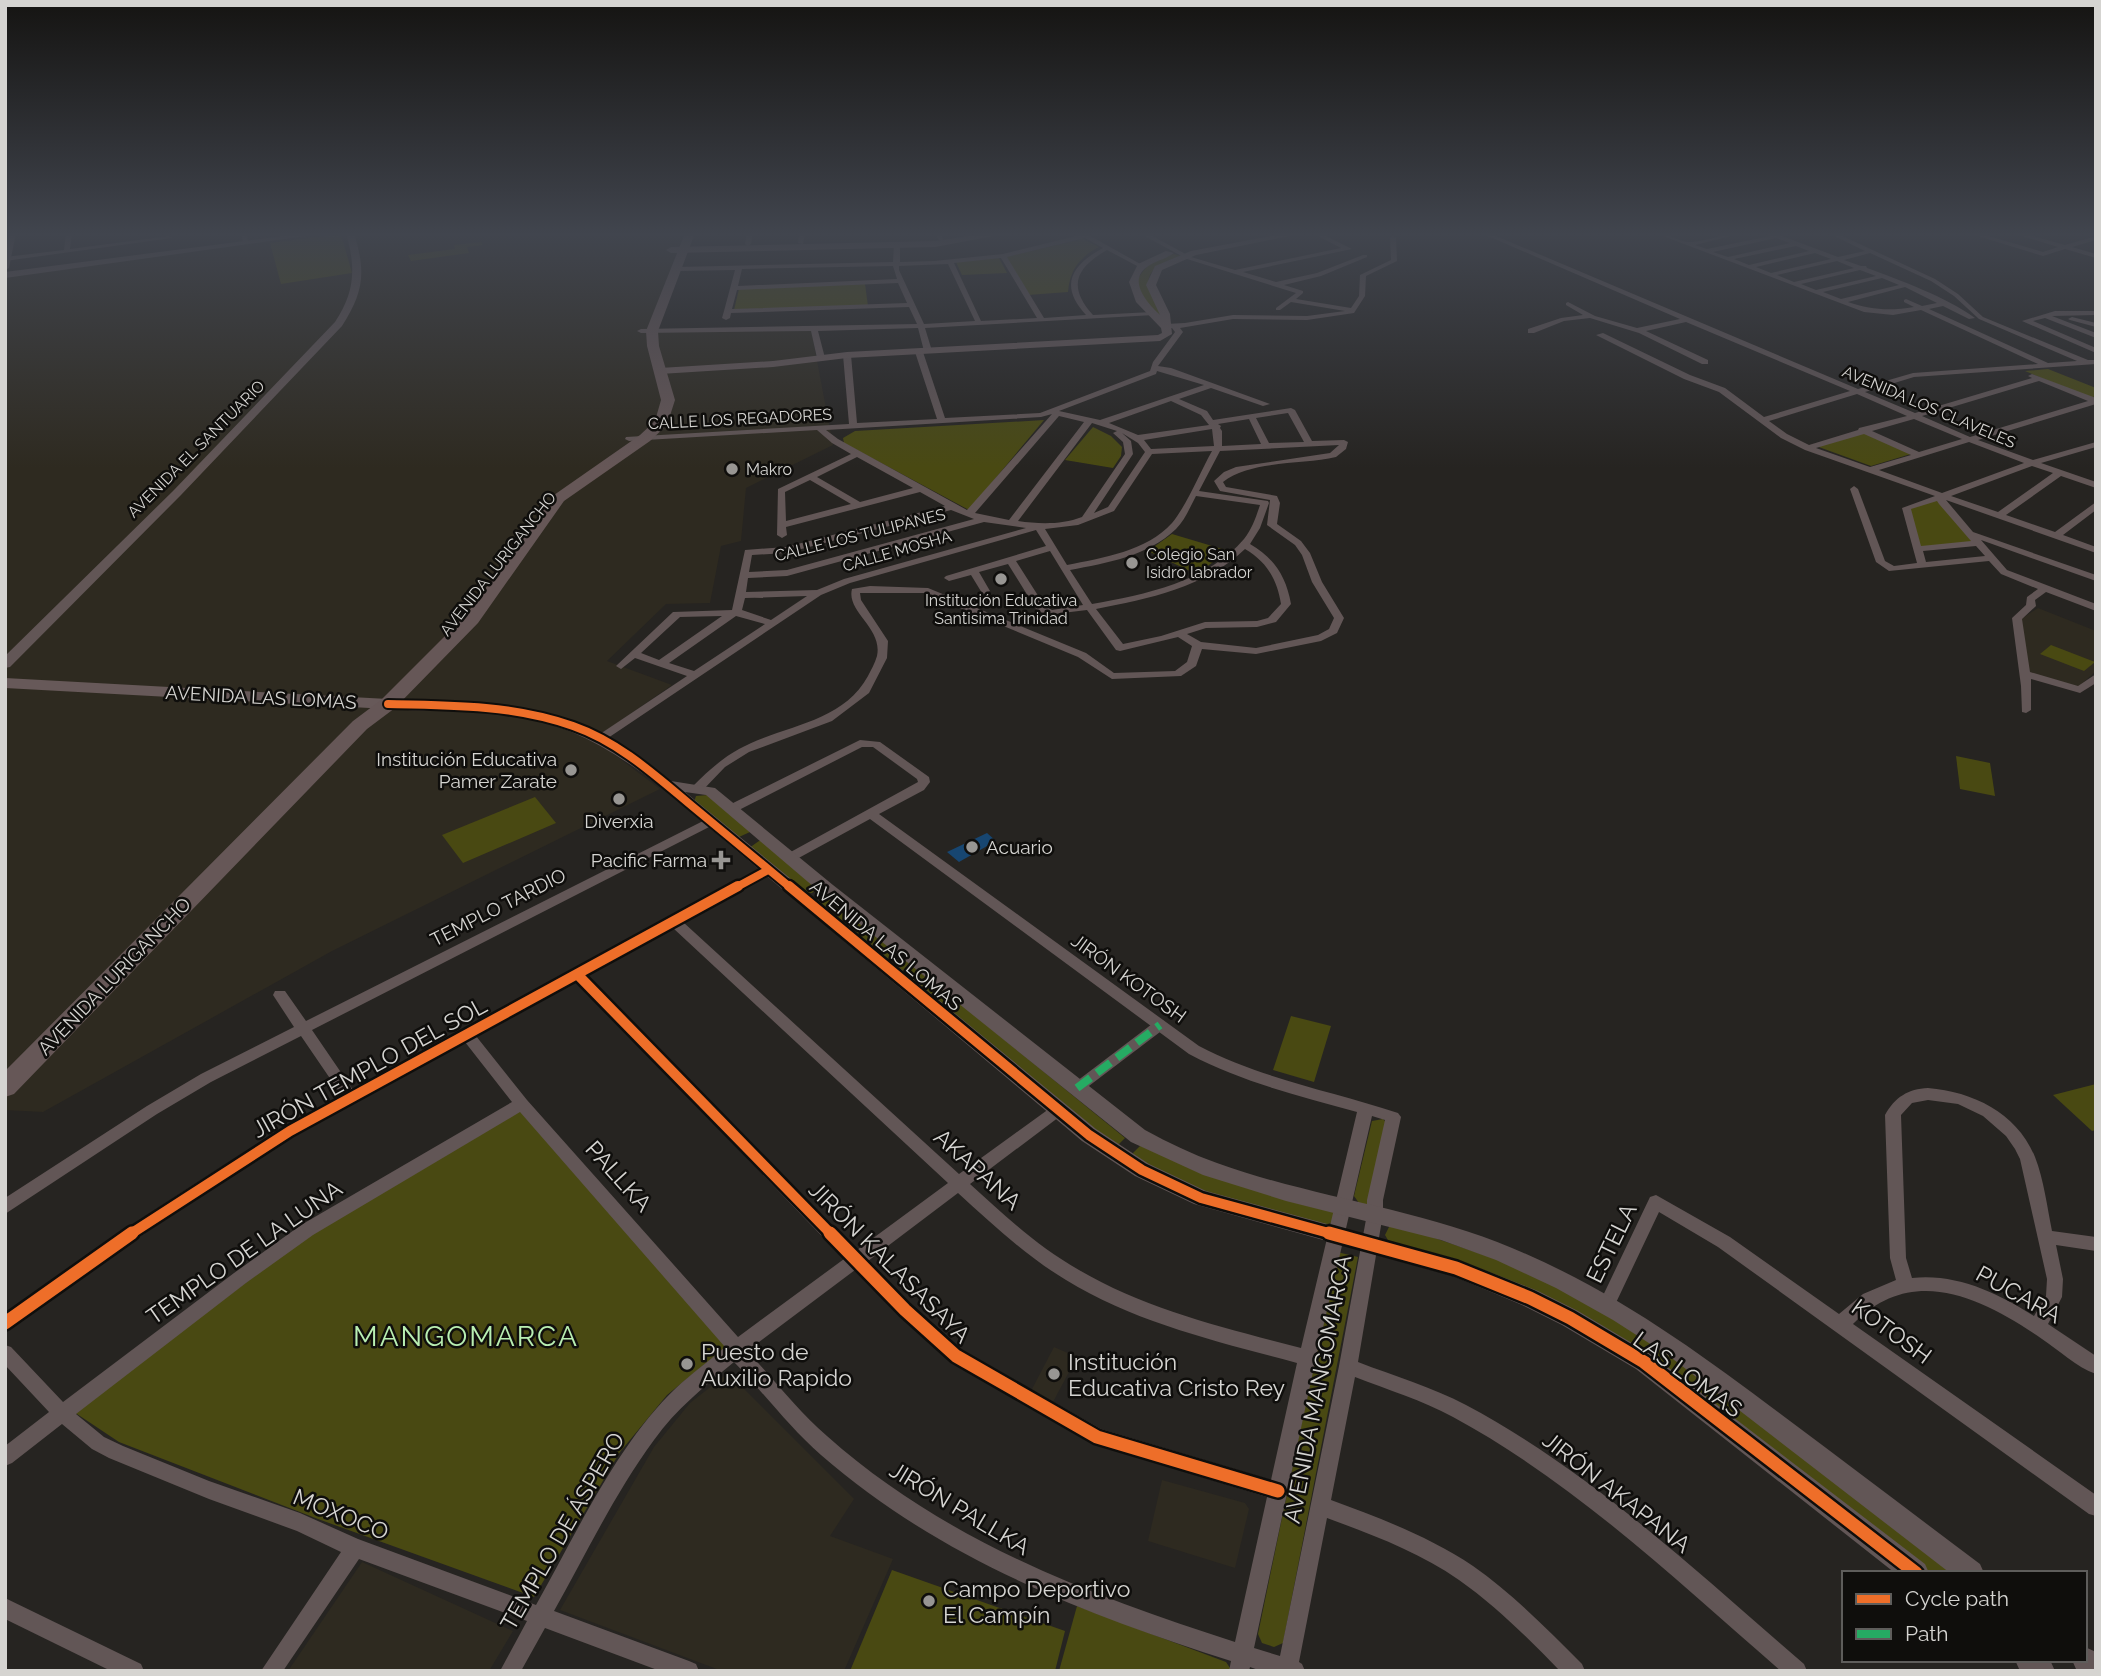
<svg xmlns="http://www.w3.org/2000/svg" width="2101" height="1676" font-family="Raleway,sans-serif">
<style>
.built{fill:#2e2a20}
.green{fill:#494912}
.water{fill:#174671}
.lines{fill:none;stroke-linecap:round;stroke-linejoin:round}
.pedestrian{stroke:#625656;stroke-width:11}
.minor{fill:#625656;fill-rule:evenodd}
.tertiary{fill:#625656;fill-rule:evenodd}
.secondary{fill:#675959;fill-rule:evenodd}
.primary{fill:#665757;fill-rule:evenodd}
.quiet{stroke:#26ab63;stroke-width:8;stroke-dasharray:17 8;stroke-linecap:butt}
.cycleway-far2-casing{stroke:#0f0e0c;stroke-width:12}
.cycleway-far1-casing{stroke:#0f0e0c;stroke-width:15}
.cycleway-casing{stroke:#0f0e0c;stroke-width:18}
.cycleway-far2{stroke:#ee6e29;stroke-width:8}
.cycleway-far1{stroke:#ee6e29;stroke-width:10}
.cycleway{stroke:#ee6e29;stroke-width:13}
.poi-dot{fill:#989693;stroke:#0f0e0c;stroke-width:2.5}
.labels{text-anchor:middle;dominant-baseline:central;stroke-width:5;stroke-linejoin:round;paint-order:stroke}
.far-street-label{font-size:16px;fill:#d5d4d1;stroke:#0f0e0c}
.far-poi-label{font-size:16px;fill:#d5d4d1;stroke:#0f0e0c;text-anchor:start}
.street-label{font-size:19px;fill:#d5d4d1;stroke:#0f0e0c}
.poi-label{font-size:19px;fill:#d5d4d1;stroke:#0f0e0c;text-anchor:end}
.near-street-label{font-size:23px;fill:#d5d4d1;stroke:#0f0e0c}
.near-poi-label{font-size:23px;fill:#d5d4d1;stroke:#0f0e0c;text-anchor:start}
.near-quarter-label{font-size:28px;letter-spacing:2px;fill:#b9efb2;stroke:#0f0e0c}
</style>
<rect width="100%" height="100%" fill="#262421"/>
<g class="built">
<polygon points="242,233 684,233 648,331 811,329 833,445 746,488 741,541 721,546 710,603 666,604 607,661 672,685 594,739 660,789 332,951 43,1112 5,1110 5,275 243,243"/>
<polygon points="2038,608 2096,631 2096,671 2077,688 2029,674 2021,619"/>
<polygon points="1054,1347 1077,1357 1053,1402 1031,1391"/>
<polygon points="728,1373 854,1499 830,1536 893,1559 844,1671 722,1671 560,1610 654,1447 690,1403"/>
<polygon points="1162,1480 1245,1503 1249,1509 1235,1568 1148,1541"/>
<polygon points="362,1562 513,1631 489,1671 288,1671"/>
</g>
<g class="green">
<polygon points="341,234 352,273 281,284 270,243"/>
<path d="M 1083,239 L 1099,247 C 1080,257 1070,269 1068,292 L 1028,295 L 1005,257 Z"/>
<polygon points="481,242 483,245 467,247 469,253 411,261 408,255 455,249 454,245"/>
<path d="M 1174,254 L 1181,256 C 1165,262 1149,266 1148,284 L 1165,321 L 1145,304 L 1136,284 C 1143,266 1155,259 1174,254 Z"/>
<polygon points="999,258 1007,273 962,275 956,262"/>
<polygon points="865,284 868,306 734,310 739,289"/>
<polygon points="2048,369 2096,388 2096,396 2090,398 2025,371"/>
<polygon points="1044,420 969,510 844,443 843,438 855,431"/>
<polygon points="1093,427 1111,436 1122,447 1121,456 1113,468 1065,460"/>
<polygon points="1863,432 1911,454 1871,466 1816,446"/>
<polygon points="1935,500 1938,501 1974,543 1920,547 1909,509"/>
<polygon points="1172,534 1229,551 1196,574 1148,551"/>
<polygon points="2051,645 2095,662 2084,671 2040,654"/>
<polygon points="1956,756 1990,763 1995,796 1960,789"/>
<polygon points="708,795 750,829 750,832 739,837 694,802 696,796"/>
<polygon points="535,797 556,823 463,863 442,835"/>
<polygon points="759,841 764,841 817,888 812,893 803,893 749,848"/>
<polygon points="828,896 1125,1138 1118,1145 1110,1145 818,905 819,900"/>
<polygon points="1291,1016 1331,1026 1314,1082 1273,1070"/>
<polygon points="2096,1084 2096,1130 2092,1131 2053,1095"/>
<polygon points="519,1110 727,1346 667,1395 620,1452 534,1597 318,1519 119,1442 74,1412 325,1223"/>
<polygon points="1383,1119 1392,1129 1370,1207 1359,1203 1354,1196 1372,1121"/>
<polygon points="1140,1146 1150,1147 1333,1212 1333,1222 1325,1225 1219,1197 1135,1160 1133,1153"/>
<polygon points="1397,1225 1519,1267 1637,1329 1958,1573 1926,1573 1655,1364 1389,1242 1385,1235 1389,1227"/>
<polygon points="1337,1252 1358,1257 1283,1643 1274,1647 1262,1643 1258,1634"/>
<polygon points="892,1570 1065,1631 1055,1671 850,1671"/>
<polygon points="1077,1606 1226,1662 1232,1671 1059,1671"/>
</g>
<polygon class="water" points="987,833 996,841 959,862 947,852"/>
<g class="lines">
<polyline class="pedestrian" points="1077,1088 1160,1025"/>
<g class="minor">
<polygon points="66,233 72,233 70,249 169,236 172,238 5,261 5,257 64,250"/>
<polygon points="241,233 247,233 248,244 243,243"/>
<polygon points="747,233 753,233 751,244 748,246 745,244"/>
<polygon points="799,233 805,233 803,244 798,243"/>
<polygon points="935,233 941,233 943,240 939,240"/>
<path d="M 1077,233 L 1085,233 L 1144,266 L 1139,267 L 1107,250 C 1076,268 1067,286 1093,315 L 1152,312 L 1154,313 L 1154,315 L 925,328 L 932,351 L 928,353 L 924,351 L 918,328 L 818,331 L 825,358 L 821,360 L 817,358 L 811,331 L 641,333 L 637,331 L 641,329 L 917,324 L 909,307 L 731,313 L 730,318 L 726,320 L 722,318 L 724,311 L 735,270 L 677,271 L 674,269 L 677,267 L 893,262 L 894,245 L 897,243 L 900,245 L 900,262 L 934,261 L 1003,254 L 1080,235 ZM 1085,238 L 1103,248 C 1071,265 1059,286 1086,315 L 1044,318 L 1007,257 ZM 1001,258 L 1037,318 L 981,321 L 954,263 ZM 948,264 L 975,321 L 924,324 L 899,270 L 899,266 ZM 893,266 L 897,279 L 738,286 L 742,269 ZM 898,283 L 907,303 L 732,309 L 737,290 Z"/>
<path d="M 1139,233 L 1147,233 L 1191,257 L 1235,270 L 1341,248 L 1312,233 L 1320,233 L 1352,249 L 1243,272 L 1276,282 L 1317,273 L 1363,255 L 1367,255 L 1367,257 L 1321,276 L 1284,285 L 1303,291 L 1303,293 L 1296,299 L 1351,308 L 1359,296 L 1360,275 L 1391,260 L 1390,238 L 1393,236 L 1396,238 L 1397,261 L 1366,276 L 1365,296 L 1354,313 L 1307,320 L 1233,319 L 1180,328 L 1183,332 L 1158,366 L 1171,368 L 1270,404 L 1263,406 L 1211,388 L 1179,399 L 1207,411 L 1213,420 L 1291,408 L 1295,410 L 1312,441 L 1344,440 L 1348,442 L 1346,449 L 1336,457 C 1302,465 1250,460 1223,482 L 1226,487 L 1277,496 L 1280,503 L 1277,524 L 1301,541 L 1310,553 L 1322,582 L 1344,618 L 1337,633 L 1321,641 L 1256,654 L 1202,649 L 1196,666 L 1181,676 L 1112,679 L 1078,657 L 924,593 L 860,593 L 861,600 L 888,641 L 887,658 L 869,693 L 832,721 L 749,752 L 725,767 L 701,792 L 693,792 L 691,789 L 693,786 C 707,772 721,759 739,749 C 782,725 842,724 868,676 C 871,670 875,663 877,656 C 883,628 846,612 852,589 L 870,586 L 928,588 L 1086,653 L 1114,673 L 1175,671 L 1187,662 L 1192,646 L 1178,637 L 1120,651 L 1116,650 L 1087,610 L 1046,615 L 1036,609 L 1008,564 L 979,572 L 990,591 L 985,594 L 982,593 L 971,575 L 949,581 L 944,578 L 946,576 L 1046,546 L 1036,530 L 850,583 L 821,595 L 605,740 L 597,740 L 595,738 L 597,736 L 687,676 L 635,658 L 621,669 L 616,666 L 673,612 L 732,610 L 745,550 L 786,547 L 945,506 L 920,492 L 786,527 L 787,535 L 782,538 L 777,535 L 778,489 L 851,454 L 832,443 L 817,430 L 629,441 L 625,439 L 626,437 L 849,424 L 843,355 L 847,353 L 851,355 L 857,423 L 937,419 L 915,352 L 919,350 L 923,352 L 945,418 L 1040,413 L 1150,371 L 1153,362 L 1175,332 L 1172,328 L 1166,328 L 1166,324 L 1185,323 L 1233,315 L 1307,316 L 1345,311 L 1291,302 L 1280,310 L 1276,310 L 1276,308 L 1296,293 L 1187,259 ZM 1157,371 L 1204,385 L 1100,420 L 1059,411 L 1156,374 ZM 1171,401 L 1201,415 L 1209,425 L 1138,435 L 1109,423 ZM 1288,413 L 1304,442 L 1269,443 L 1256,418 ZM 1052,414 L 967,510 L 838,439 L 826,430 L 1041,417 ZM 1059,416 L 1084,422 L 1009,520 L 975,513 ZM 1249,419 L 1261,444 L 1222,446 L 1222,431 L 1220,428 L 1221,426 L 1218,424 ZM 1092,423 L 1117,431 L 1113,433 L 1123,442 L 1125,454 L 1082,517 C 1061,525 1039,524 1018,521 ZM 1212,429 L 1214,446 L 1151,449 L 1144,440 ZM 1122,433 L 1138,443 L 1145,452 L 1108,507 L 1094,513 L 1133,454 L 1131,441 ZM 1339,445 L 1330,453 L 1236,467 L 1224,472 L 1214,481 L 1220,491 L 1270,500 L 1267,525 L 1295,545 L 1302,555 L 1312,582 L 1334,618 L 1329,629 L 1318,635 L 1256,648 L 1201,642 L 1187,634 L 1206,628 L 1257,627 L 1276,622 L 1291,604 C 1286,576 1274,558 1250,544 L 1260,528 L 1269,503 L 1268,501 L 1199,491 L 1220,451 ZM 1212,451 C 1200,472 1187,505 1172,523 C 1147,551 1102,558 1067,565 L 1045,529 L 1078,525 L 1114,511 L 1152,454 ZM 857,457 L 913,488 L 860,502 L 817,477 ZM 810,480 L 851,504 L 786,521 L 785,492 ZM 1196,496 L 1260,505 C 1256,517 1252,529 1244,539 C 1209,581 1144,595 1092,604 L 1070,570 C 1107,563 1148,556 1176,529 C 1185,520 1190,507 1196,496 ZM 951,510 L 974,519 L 787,570 L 749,572 L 752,555 L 786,553 ZM 984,522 L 1026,528 L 844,579 L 817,590 L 746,592 L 748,578 L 787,576 ZM 1245,549 C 1267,562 1277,579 1281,604 L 1268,618 L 1257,621 L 1205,622 L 1161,636 L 1123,644 L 1096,609 C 1148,599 1206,587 1245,549 ZM 1050,551 L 1083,605 L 1052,610 L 1044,605 L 1016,561 ZM 807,596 L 771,620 L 742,610 L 745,598 ZM 722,616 L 659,660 L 641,653 L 680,617 ZM 736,616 L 765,624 L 694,671 L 669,663 Z"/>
<path d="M 1481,233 L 1489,233 L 1858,389 L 1913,373 L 2038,364 L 1921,310 L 1893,315 L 1864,312 L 1655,233 C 1667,233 1676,240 1687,242 C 1700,243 1726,233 1743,233 L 1695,245 L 1707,249 L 1770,236 L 1765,233 L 1774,233 L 1838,257 L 1865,251 L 1828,233 L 1836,233 L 1935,279 L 1958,294 L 1983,317 L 2088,360 L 2096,360 L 2096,364 L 1914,377 L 1865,392 L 1915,413 L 2032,378 L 2028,376 L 2032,374 L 2096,398 L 2096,404 L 1978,440 L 2033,460 L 2096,442 L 2096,447 L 2041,463 L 2096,482 L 2096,488 L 2061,476 L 2006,515 L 2055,532 L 2096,502 L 2096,510 L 2063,535 L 2096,547 L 2096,553 L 1946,500 L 1973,532 L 2096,575 L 2096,581 L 1981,540 L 2007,570 L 2096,604 L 2096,611 L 2046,592 L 2035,600 L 2036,606 L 2022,619 L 2030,672 L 2078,686 L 2096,674 L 2096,683 L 2080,693 L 2031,679 L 2031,710 L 2026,713 L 2022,712 L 2021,686 L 2012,618 L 2026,605 L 2027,597 L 2038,589 L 2001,574 L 1989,561 L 1889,571 L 1876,562 L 1850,489 L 1854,486 L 1858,489 L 1885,561 L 1894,566 L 1917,563 L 1902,508 L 1935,496 L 1805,450 L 1781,438 L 1719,392 L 1684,379 L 1596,335 L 1603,333 L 1690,375 L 1725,388 L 1764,417 L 1850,391 L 1686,322 L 1646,331 L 1708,360 L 1708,364 L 1702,364 L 1639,333 L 1590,318 L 1564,321 L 1534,333 L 1528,333 L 1528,329 L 1561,318 L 1583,315 L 1566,305 L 1566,303 L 1568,302 L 1595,316 L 1637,328 L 1680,319 ZM 1776,238 L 1790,243 L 1728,257 L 1713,252 ZM 1796,246 L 1809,251 L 1749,265 L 1734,259 ZM 1815,253 L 1831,259 L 1771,273 L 1756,267 ZM 1870,253 L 1931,281 L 1954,296 L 1979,319 L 2077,361 L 2048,363 L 1929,309 L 1943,306 L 1969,319 L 1975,318 C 1946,297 1900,280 1867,268 L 1866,266 L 1861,266 L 1844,260 ZM 1837,261 L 1854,268 L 1794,282 L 1777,275 ZM 1860,270 L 1876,276 L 1816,290 L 1801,284 ZM 1882,278 L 1899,285 L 1841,299 L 1823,292 ZM 1905,287 L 1937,303 L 1922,306 L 1906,299 L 1904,300 L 1904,302 L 1914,307 C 1890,311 1871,310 1848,302 ZM 2039,381 L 2088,401 L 1970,437 L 1922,416 ZM 1857,394 L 1907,416 L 1859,428 L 1858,430 L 1809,445 L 1787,434 L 1769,421 ZM 1914,419 L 1962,439 L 1919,452 L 1872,431 ZM 1864,434 L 1911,455 L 1870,467 L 1816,448 ZM 1969,442 L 2024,463 L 1942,493 L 1879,470 ZM 2032,466 L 2053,473 L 1998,512 L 1951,496 ZM 1937,501 L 1939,504 L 1971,541 L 1921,546 L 1911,509 ZM 1976,546 L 1985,556 L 1926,562 L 1923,551 Z"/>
<polygon points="1968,233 1978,233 2043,252 2058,247 2012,233 2022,233 2065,245 2096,236 2096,240 2072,247 2096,254 2096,258 2065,249 2043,256"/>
<polygon points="2055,311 2096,311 2096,315 2052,316 2096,333 2096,338 2045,318 2033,321 2096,348 2096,353 2022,321"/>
<polygon points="2072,317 2096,323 2096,327 2070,320 2068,319"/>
<path d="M 860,740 L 880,742 L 929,777 L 930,782 L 924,790 L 879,814 L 1199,1046 C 1262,1079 1332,1091 1398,1113 L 1401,1117 L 1383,1200 L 1383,1214 L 1358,1362 C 1394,1376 1432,1387 1466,1405 C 1592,1472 1697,1572 1804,1664 L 1807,1671 L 1781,1671 C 1677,1581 1575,1483 1453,1417 C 1422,1400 1388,1390 1355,1377 L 1331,1500 C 1380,1518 1430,1537 1473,1566 C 1513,1594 1548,1630 1582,1664 L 1585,1671 L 1560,1671 C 1529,1639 1496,1606 1459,1580 C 1419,1552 1373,1535 1327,1518 L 1299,1662 L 1302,1664 L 1305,1671 L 1261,1671 L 1250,1667 L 1249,1671 L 1229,1671 L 1231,1661 C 1084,1614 939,1558 821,1455 C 789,1427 763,1392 734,1362 C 705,1386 676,1409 654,1440 C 615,1493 586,1554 554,1611 L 689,1661 L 696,1664 L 699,1671 L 660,1671 L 545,1628 L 521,1671 L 500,1671 L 527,1621 L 359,1559 L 283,1671 L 261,1671 L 341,1552 L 297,1531 L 209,1499 L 109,1458 L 92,1449 L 62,1424 L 12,1463 L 5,1466 L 5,1446 L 49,1412 L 5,1365 L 5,1345 L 11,1347 L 63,1402 L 234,1273 L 301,1225 L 512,1102 L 465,1042 L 295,1135 L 148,1231 L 11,1328 L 5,1331 L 5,1313 C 115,1236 224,1160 342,1096 L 301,1036 L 211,1082 L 157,1114 L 5,1214 L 5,1198 L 147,1106 L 201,1074 L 294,1027 L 273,995 L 275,991 L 285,991 L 306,1021 L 711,817 L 715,818 L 717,821 L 715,824 L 312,1030 L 353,1090 L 764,867 L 772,867 L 774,870 L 772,873 L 683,922 L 959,1174 L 1053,1106 L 1058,1104 L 1063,1106 L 1065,1110 L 1063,1114 L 970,1184 C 1004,1215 1038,1247 1079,1270 C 1147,1310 1225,1328 1301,1348 L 1357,1112 C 1299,1096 1242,1082 1189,1054 L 870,819 L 795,860 L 787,860 L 785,857 L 787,854 L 918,782 L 917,779 L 873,747 L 862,747 L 737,811 L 729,811 L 727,808 L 729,805 ZM 673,928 L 948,1183 L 857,1250 L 586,975 ZM 576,981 L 844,1259 L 738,1337 L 527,1100 L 476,1036 ZM 520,1112 L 725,1347 C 709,1361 691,1374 676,1388 C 617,1444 576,1534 536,1605 L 358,1539 L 300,1513 L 209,1481 L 123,1446 L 104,1437 L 76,1414 L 246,1283 L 313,1235 ZM 1372,1116 L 1385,1120 L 1367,1200 L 1367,1214 L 1339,1366 L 1280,1656 L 1254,1648 L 1316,1358 ZM 958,1193 C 992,1224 1026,1256 1066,1280 C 1136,1323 1219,1342 1297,1363 L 1271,1480 L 1101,1429 L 962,1350 L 911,1305 L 868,1261 ZM 855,1270 L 899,1315 L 950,1362 L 1091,1443 L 1267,1497 L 1235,1642 C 1088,1595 944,1540 827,1436 C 797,1410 774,1379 747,1351 Z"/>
<path d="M 1928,1088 C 1974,1092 2017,1113 2035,1157 C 2044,1180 2047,1207 2052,1231 L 2096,1237 L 2096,1251 L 2056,1245 L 2063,1279 L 2062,1297 L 2048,1324 L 2096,1356 L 2096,1374 C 2076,1367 2059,1350 2042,1339 C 1982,1298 1913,1263 1853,1324 L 2096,1495 L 2096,1516 L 2089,1514 L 1718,1247 L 1659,1212 L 1613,1309 L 1607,1312 L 1601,1309 L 1599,1304 L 1650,1197 L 1656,1195 L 1730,1237 L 1839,1314 L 1863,1294 L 1896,1280 L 1890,1258 L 1885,1115 C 1895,1097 1908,1089 1928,1088 ZM 1928,1100 L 1958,1104 L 1983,1116 L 2006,1136 L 2015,1149 L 2020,1159 L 2047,1279 L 2046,1296 L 2034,1316 C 1998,1293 1956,1273 1912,1278 L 1906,1258 L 1901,1115 L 1912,1103 Z"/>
<polygon points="5,1598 141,1664 144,1671 111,1671 5,1619"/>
</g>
<g class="tertiary">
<polygon points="8,233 16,233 9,268 5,270"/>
<polygon points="306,233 328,233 5,278 5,272"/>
<path d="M 346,233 L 354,233 C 366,272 364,292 342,326 L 181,495 L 10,667 L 5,668 L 5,656 L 173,491 L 335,322 C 355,292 356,268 346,233 Z"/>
<path d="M 388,700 L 496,704 L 555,715 L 580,724 L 614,740 L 671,781 L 715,788 L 833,885 L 1145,1130 C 1169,1143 1192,1154 1217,1163 C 1314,1198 1417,1208 1512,1248 C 1616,1291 1701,1354 1790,1421 C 1853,1468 1916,1516 1980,1564 L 1984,1573 L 1950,1573 L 1669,1356 L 1613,1320 L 1556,1288 L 1496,1260 L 1441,1240 L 1286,1201 L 1203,1175 L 1131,1142 L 821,893 L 706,795 L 685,792 L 1096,1129 L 1149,1164 L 1206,1191 L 1456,1259 L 1538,1291 L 1578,1311 L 1652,1355 L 1925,1564 L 1929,1573 L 1895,1573 L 1636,1369 L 1562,1325 L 1522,1305 L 1453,1276 L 1194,1204 L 1135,1176 L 1082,1141 L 661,787 C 596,737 552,716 469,710 C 442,709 410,713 383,707 L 381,704 Z"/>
<polygon points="2085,1647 2096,1652 2096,1671 2076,1669 2072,1660 2085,1660"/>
<polygon points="2015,1660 2050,1660 2055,1671 2020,1671"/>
</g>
<g class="secondary">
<polygon points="989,233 1010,233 935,247 671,253 666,250 671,247 935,241"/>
<path d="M 1286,233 L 1304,233 L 1196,255 L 1162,270 L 1156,285 L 1170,314 L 1172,334 L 1160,341 L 847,358 L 773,367 L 660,374 L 655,371 L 660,368 L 773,361 L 847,352 L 1158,335 L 1162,333 L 1161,328 L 1136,302 L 1129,282 L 1138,264 L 1166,251 L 1174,253 C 1166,259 1155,261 1147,267 C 1127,281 1148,304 1160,315 L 1146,285 L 1155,266 L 1191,251 Z"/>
<polygon points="5,678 388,699 396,704 388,709 5,688"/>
</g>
<polygon class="primary" points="685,233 695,233 658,331 659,346 675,400 667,425 650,441 564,501 478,623 395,708 367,729 14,1094 5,1097 5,1071 353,721 381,700 466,615 554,495 640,435 655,421 661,400 647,346 646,331"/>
<polyline class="quiet" points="1077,1088 1160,1025"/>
<defs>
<g id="cycleway-far2">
<path d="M 388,704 C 450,705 514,705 573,726 C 619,742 656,776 692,806 C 725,833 758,861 791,888"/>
<polyline points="735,888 768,870"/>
</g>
<g id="cycleway-far1">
<polyline points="789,886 1089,1135 1142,1170 1201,1198 1336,1235"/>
<polyline points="578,975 832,1235"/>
<polyline points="129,1235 290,1131 738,886"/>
</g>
<g id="cycleway">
<polyline points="830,1233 905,1310 956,1356 1097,1437 1278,1491"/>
<polyline points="1329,1233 1456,1268 1530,1298 1570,1318 1644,1362 1916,1573"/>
<polyline points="5,1323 132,1233"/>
</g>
</defs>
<use href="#cycleway-far2" class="cycleway-far2-casing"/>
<use href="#cycleway-far1" class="cycleway-far1-casing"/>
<use href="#cycleway" class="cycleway-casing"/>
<use href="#cycleway-far2" class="cycleway-far2"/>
<use href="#cycleway-far1" class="cycleway-far1"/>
<use href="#cycleway" class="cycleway"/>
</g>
<linearGradient id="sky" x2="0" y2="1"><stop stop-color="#151412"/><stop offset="0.5" stop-color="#41454e"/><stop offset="1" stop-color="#41454e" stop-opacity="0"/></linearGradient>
<rect width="2101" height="468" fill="url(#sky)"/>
<g class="poi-dot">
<circle cx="732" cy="469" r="7"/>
<circle cx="1132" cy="563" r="7"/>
<circle cx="1001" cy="579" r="7"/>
<circle cx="571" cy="770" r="7"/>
<circle cx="619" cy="799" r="7"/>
<circle cx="972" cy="847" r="7"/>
<path d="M717.5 849.5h7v7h7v7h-7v7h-7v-7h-7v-7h7z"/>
<circle cx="687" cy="1364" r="7"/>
<circle cx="1054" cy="1374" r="7"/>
<circle cx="929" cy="1601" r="7"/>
</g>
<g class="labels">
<g class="far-street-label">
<text transform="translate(1929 407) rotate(23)">AVENIDA LOS CLAVELES</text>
<text transform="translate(740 419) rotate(-3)">CALLE LOS REGADORES</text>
<text transform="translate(196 449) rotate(-45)">AVENIDA EL SANTUARIO</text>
<text transform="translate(860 535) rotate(-14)">CALLE LOS TULIPANES</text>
<text transform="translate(897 551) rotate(-16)">CALLE MOSHA</text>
<text transform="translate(498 564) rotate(-52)">AVENIDA LURIGANCHO</text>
</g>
<g class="far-poi-label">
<text x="746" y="469">Makro</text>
<text x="1146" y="554">Colegio San<tspan x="1146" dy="18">Isidro labrador</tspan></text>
<text x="1001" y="600" text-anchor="middle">Institución Educativa<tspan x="1001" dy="18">Santisima Trinidad</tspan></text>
</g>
<g class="street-label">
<text transform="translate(261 697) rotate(3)">AVENIDA LAS LOMAS</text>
<text transform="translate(498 907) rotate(-27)">TEMPLO TARDIO</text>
<text transform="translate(886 945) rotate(40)">AVENIDA LAS LOMAS</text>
<text transform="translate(114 976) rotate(-46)">AVENIDA LURIGANCHO</text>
<text transform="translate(1129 978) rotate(36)">JIRÓN KOTOSH</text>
</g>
<g class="poi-label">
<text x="557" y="759">Institución Educativa<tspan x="557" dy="22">Pamer Zarate</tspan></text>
<text x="619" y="821" text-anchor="middle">Diverxia</text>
<text x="986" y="847" text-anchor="start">Acuario</text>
<text x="707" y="860">Pacific Farma</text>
</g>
<g class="near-street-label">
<text transform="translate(369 1067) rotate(-29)">JIRÓN TEMPLO DEL SOL</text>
<text transform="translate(978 1169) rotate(42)">AKAPANA</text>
<text transform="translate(619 1176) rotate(48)">PALLKA</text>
<text transform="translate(1611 1243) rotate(-64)">ESTELA</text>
<text transform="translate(244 1252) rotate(-35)">TEMPLO DE LA LUNA</text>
<text transform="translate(890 1262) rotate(45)">JIRÓN KALASASAYA</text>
<text transform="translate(2019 1294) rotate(29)">PUCARA</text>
<text transform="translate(1892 1331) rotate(36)">KOTOSH</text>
<text transform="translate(1688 1374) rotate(36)">LAS LOMAS</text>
<text transform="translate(1317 1389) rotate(-79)">AVENIDA MANGOMARCA</text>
<text transform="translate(1617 1492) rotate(38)">JIRÓN AKAPANA</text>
<text transform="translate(960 1508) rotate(31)">JIRÓN PALLKA</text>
<text transform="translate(341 1514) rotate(22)">MOXOCO</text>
<text transform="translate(562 1531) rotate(-60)">TEMPLO DE ÁSPERO</text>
</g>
<g class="near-poi-label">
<text x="701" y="1351">Puesto de<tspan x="701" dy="26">Auxilio Rapido</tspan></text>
<text x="1068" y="1361">Institución<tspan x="1068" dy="26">Educativa Cristo Rey</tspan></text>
<text x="943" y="1588">Campo Deportivo<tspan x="943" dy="26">El Campín</tspan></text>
</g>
<g class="near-quarter-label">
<text x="466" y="1336">MANGOMARCA</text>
</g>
</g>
<rect width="2101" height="1676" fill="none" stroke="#d5d4d1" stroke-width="14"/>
<rect x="1842" y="1571" width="245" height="91" fill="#0f0e0c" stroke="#5e5d5b" stroke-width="2"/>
<rect x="1856" y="1594" width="35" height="10" fill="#ee6e29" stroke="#5e5d5b" stroke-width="2"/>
<text x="1905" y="1606" font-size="21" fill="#d5d4d1">Cycle path</text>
<rect x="1856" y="1629" width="35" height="10" fill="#26ab63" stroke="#5e5d5b" stroke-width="2"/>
<text x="1905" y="1641" font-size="21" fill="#d5d4d1">Path</text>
</svg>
